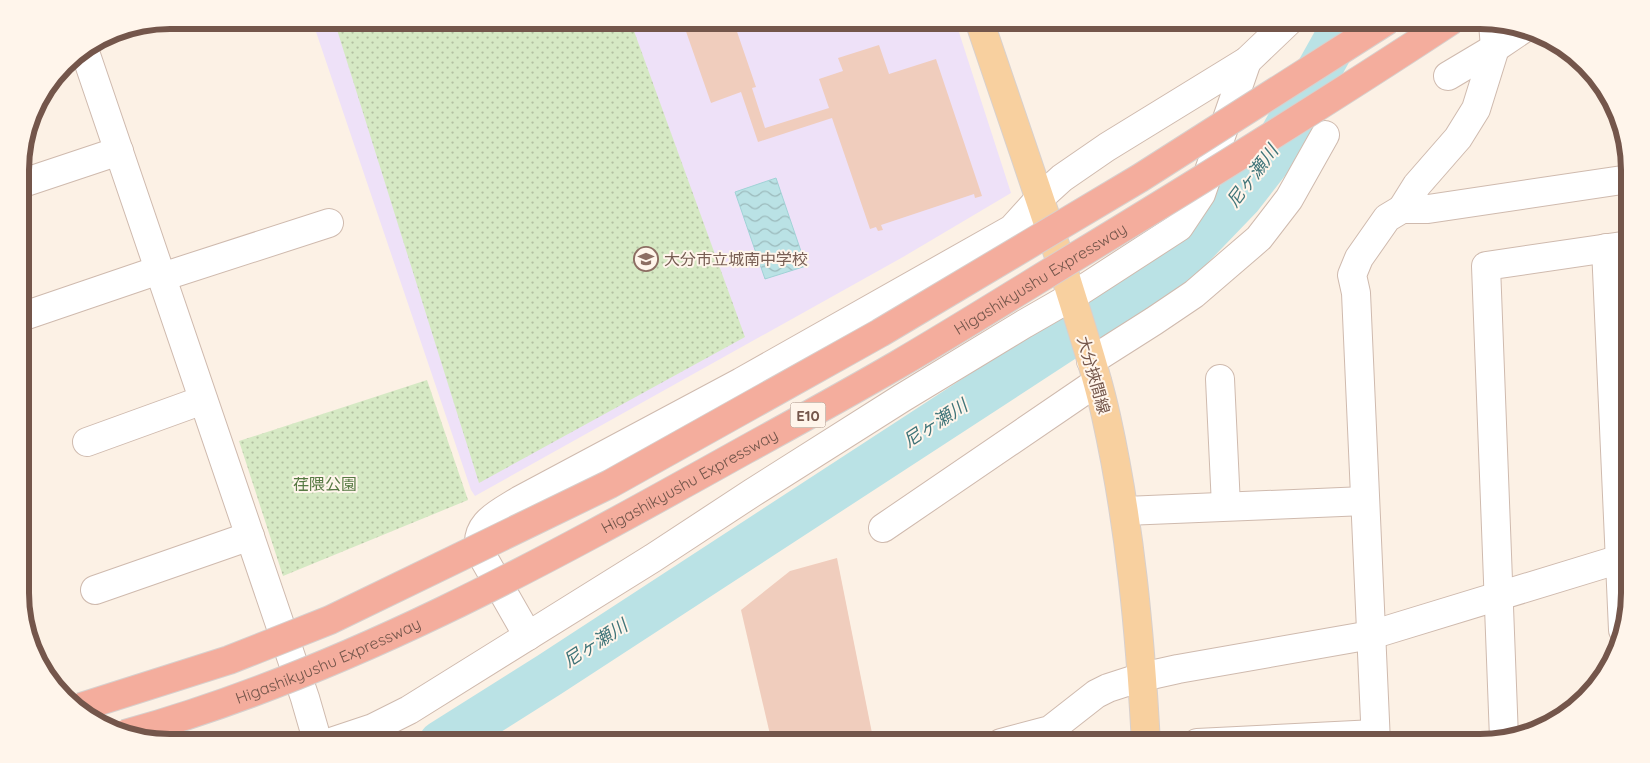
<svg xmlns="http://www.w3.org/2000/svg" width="1650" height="763" font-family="Quicksand,'Noto Sans JP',sans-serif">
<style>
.education{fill:#eee1f8}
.grass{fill:url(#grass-dots)}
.water{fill:url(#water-waves);stroke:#a0d2d6}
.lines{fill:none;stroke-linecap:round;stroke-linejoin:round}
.river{stroke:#bae2e5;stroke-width:45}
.building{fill:#f0cdbd}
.minor-casing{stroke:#cfbaae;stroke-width:30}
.major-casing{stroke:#d8d0cd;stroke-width:30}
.minor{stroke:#fff;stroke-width:28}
.major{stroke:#f8d09f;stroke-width:28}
.highway-bridge-casing{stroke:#d8d0cd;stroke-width:30;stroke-linecap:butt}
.highway-bridge{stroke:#f4ad9d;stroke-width:28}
.labels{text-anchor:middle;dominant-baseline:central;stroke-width:4;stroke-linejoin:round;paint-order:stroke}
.shield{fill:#fff5eb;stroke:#9e867b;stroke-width:1}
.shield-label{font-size:15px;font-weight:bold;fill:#74564b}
.education-label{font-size:16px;fill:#785e54;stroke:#fff5eb;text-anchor:start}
.street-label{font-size:16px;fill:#74564b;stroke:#fff5eb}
.park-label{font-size:16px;fill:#577943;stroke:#fff5eb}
.water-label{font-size:18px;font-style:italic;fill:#3f7478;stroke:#fff5eb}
.rim{fill:none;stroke:#74564b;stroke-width:6}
</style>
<defs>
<pattern id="grass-dots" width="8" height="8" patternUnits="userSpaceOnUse" patternTransform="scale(1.25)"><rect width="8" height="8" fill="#d6e9c4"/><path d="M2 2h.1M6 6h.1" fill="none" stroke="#b2c0a1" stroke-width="1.8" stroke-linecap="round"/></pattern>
<pattern id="water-waves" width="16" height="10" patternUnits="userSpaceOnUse" patternTransform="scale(1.25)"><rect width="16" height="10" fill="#bae2e5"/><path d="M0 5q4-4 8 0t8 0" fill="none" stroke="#9cbabc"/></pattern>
</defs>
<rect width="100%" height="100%" fill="#fcf1e5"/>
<polygon class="education" points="312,20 955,20 1011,193 903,257 475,496 471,490"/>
<g class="grass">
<polygon points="334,20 630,20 745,337 479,483"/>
<polygon points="427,380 468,500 283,576 239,441"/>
</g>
<polygon class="water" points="776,178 806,266 765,279 735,192"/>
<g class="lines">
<polyline class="river" points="441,743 549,675 1109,310 1151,281 1186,253 1240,197 1268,161 1347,20"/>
</g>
<g class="building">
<polygon points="682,20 733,20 756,87 752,88 765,128 829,108 819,79 843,71 838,58 879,45 889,74 936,59 982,196 975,198 974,194 881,225 883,230 878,231 876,227 870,229 832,118 758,142 741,92 711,103"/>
<polygon points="837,558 874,743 772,743 741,610 790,571"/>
</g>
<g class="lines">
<defs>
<g id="minor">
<polyline points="84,49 305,698 318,743"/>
<polyline points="1448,76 1495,48 1523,29"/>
<polyline points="20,184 119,151"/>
<polyline points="1402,209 1417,185 1458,138 1476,109 1495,48 1493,23"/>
<polyline points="1606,248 1623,630"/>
<polyline points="162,277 329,223"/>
<polyline points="21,317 159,270"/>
<polyline points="1091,361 1154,321 1194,294 1259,238 1289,199 1325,135"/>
<polyline points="1220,379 1226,506"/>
<polyline points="87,442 203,400"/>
<polyline points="1125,511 1365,501"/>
<polyline points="883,528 1097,382"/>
<polyline points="95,590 250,536"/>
<path d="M 528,636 L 480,552 C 473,523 500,513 520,500 L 741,382 L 1012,229 L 1040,198 L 1062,178 L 1107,147 L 1247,61 L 1290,20"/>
<polyline points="1504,738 1486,266 1629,245"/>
<polyline points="328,743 373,728 409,710 653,558 752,493 902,398 1024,324 1071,297 1179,227 1201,194 1247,61"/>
<polyline points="1001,743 1050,730 1096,694 1108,688 1142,677 1178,669 1371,635 1630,556"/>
<polyline points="1197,743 1375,734"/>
<polyline points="1376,743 1356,293 1352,275 1359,258 1387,218 1402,209 1428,209 1629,179"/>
</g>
<path id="major" d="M 979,20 C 1008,106 1038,192 1066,278 C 1080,324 1096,370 1106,416 C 1130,524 1140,633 1146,743"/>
</defs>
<use href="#minor" class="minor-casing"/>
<use href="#major" class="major-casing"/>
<use href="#minor" class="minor"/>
<use href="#major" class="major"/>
<defs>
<g id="highway-bridge">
<polyline points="81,707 229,660 330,620 610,484 880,333 1140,178 1388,20"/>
<path id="s1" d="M 125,734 C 345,673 546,561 745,450 C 796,422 847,394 897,365 C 952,333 1006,299 1060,266 C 1192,186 1323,105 1452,20"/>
</g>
</defs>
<use href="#highway-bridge" class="highway-bridge-casing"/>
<use href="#highway-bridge" class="highway-bridge"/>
</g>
<defs>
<symbol id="school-ring" viewBox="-11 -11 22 22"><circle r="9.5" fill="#fff5eb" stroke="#8d6e63" stroke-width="1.5"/><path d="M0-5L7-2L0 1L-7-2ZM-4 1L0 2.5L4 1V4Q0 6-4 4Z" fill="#8d6e63"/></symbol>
</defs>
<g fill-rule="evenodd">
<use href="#school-ring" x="632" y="245" width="28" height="28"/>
</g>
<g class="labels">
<rect class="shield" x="790.5" y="402.5" width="35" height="25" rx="4"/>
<g class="shield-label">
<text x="808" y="415">E10</text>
</g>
<g class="education-label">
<text x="664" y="259">大分市立城南中学校</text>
</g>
<g class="street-label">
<text stroke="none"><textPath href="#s1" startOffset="1025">Higashikyushu Expressway</textPath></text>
<text transform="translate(1094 375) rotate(74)">大分挾間線</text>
<text stroke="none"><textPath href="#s1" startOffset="620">Higashikyushu Expressway</textPath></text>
<text stroke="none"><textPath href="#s1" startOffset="216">Higashikyushu Expressway</textPath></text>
</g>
<g class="park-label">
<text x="325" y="484">荏隈公園</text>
</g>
<g class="water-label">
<text transform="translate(1252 176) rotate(-53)">尼ヶ瀬川</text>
<text transform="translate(935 423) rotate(-33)">尼ヶ瀬川</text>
<text transform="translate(595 643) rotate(-33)">尼ヶ瀬川</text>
</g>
</g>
<path d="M0 0H1650V763H0ZM170 29H1480A141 141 0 0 1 1621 170V593A141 141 0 0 1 1480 734H170A141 141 0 0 1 29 593V170A141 141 0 0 1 170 29Z" fill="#fff5eb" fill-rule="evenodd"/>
<path class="rim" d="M170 29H1480A141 141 0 0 1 1621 170V593A141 141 0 0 1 1480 734H170A141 141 0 0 1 29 593V170A141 141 0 0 1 170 29Z"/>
</svg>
